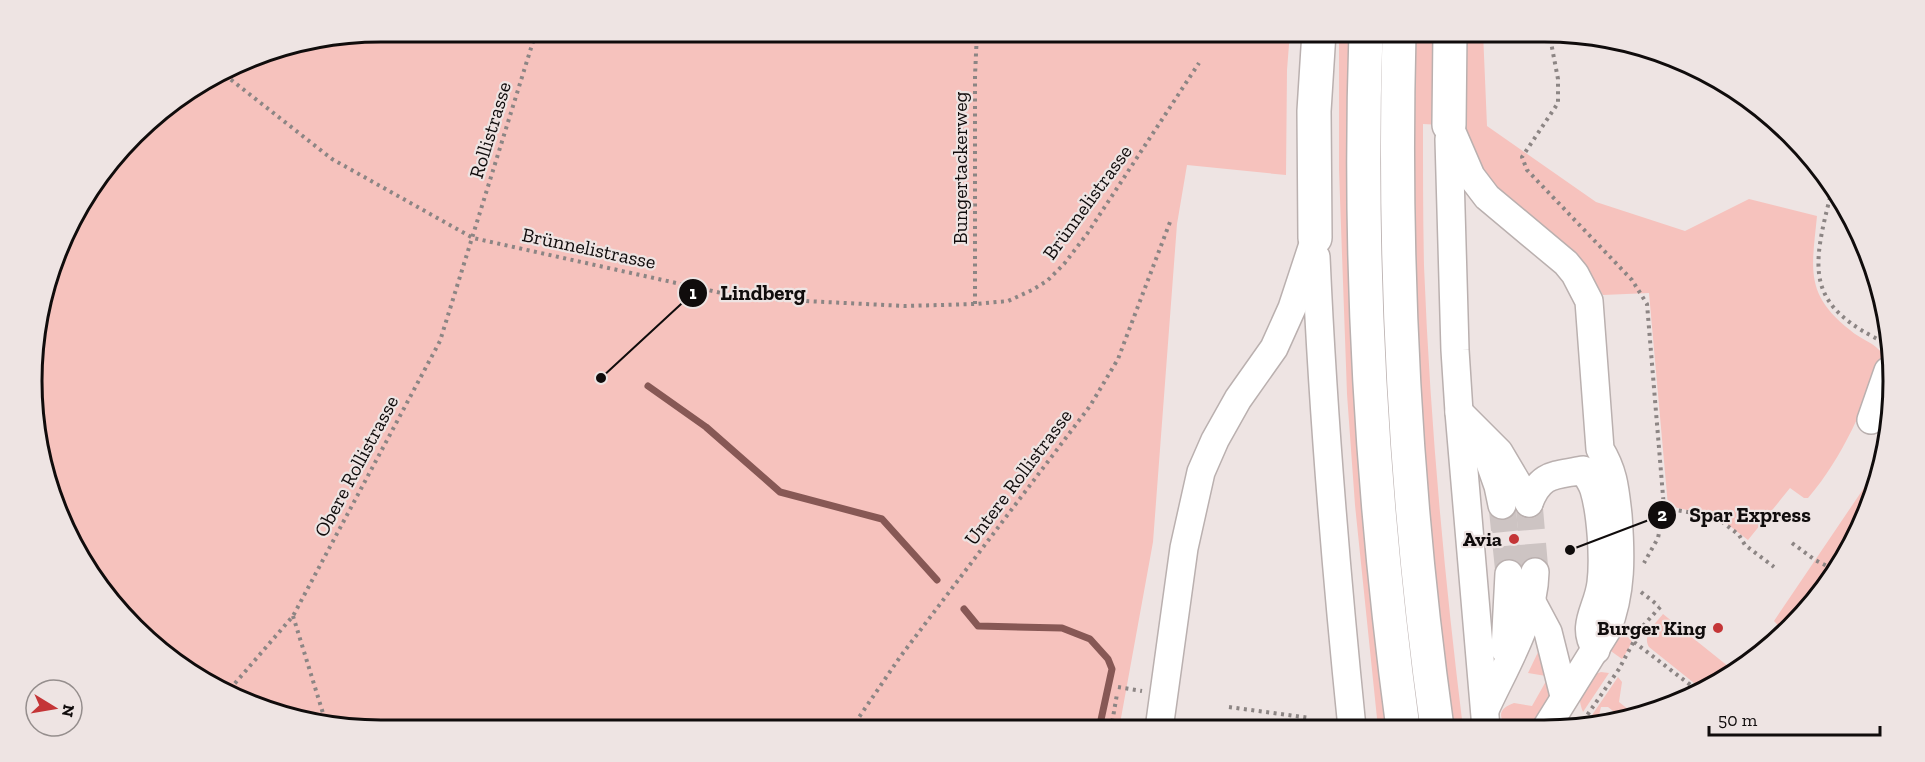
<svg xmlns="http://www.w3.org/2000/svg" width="1925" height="762" font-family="'Zilla Slab',serif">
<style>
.green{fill:#f6c2bd}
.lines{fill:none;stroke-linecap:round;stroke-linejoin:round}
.stream{stroke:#875855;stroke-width:7}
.minor-tunnel{stroke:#cdc4c3;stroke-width:27;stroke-dasharray:27 14;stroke-linecap:butt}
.minor-casing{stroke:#bab0af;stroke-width:30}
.highway-casing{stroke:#bab0af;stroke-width:36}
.path{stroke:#8c8584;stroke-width:4;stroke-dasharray:3 4.5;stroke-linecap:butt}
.minor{stroke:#fff;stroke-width:27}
.highway{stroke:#fff;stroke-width:33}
.poi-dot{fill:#c43537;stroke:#eee4e3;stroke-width:2}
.labels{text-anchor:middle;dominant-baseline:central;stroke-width:4.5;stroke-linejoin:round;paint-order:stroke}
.street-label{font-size:20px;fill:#100c0c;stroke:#eee4e3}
.poi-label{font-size:20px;font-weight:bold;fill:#100c0c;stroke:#eee4e3;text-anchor:end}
.rim{fill:none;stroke:#100c0c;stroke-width:3}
.leader{fill:none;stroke:#100c0c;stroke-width:2}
.callout-dot{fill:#100c0c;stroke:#eee4e3;stroke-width:2}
.mark-label{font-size:18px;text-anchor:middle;font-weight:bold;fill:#fff}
.callout-label{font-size:21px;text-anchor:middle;font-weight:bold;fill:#100c0c;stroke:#eee4e3;stroke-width:4.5;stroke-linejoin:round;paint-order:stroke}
</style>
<rect width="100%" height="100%" fill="#eee4e3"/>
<g class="green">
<polygon points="381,32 1290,32 1287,70 1286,175 1187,165 1177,224 1153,542 1119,729 381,730 290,718 169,658 90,575 38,450 35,335 78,207 151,118 268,50"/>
<path d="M 1339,32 L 1483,32 L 1487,126 L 1596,202 L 1685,231 L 1749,199 L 1817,216 C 1812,268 1804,294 1850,330 C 1861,340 1875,342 1883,355 C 1864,406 1844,456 1808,498 L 1804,498 L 1790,488 L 1748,540 L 1717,516 L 1668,506 L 1649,293 L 1603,295 L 1589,272 L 1574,255 L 1488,182 L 1460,126 L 1423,124 C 1423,171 1423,219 1424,266 C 1430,420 1444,574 1463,728 L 1378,728 L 1355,505 L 1347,394 L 1339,170 Z"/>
<polygon points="1883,456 1881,472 1846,556 1784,632 1774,621 1874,473"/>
<path d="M 1663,614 L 1734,671 L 1704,691 L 1649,647 C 1642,635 1655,624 1663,614 Z"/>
<path d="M 1619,623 C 1640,631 1631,646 1622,659 L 1608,649 Z"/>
<path d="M 1540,648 L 1551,694 L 1549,703 L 1535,728 L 1508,728 C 1497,717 1499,708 1514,703 L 1532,706 L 1545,683 L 1546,676 L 1528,673 Z"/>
<path d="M 1601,672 L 1609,673 L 1583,712 C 1575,693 1581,678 1601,672 Z"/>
<polygon points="1618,677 1622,682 1619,702 1634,714 1622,718 1608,707 1601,707 1597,723 1590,718"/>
</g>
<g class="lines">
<g class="stream">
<polyline points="648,386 706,427 780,492 882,519 937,580"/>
<polyline points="964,609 978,626 1062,628 1090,639 1108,659 1112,669 1099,729"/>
</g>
<g class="minor-tunnel">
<polyline points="1529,503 1535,572"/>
<polyline points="1502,505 1509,574"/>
</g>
<defs>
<g id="minor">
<path d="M 1449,125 L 1471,176 L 1487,197 L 1566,263 L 1575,274 L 1589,301 L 1600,449 C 1614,472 1615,489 1618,515 C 1621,556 1622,592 1607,630 L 1546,728"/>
<polyline points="1449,139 1455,350 1459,412 1486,728"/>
<path d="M 1316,257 C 1323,415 1336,571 1352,728"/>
<polyline points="1459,412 1499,452 1529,503"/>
<polyline points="1871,420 1888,371"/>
<polyline points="1486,452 1498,486 1502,505"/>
<path d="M 1529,503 C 1541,472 1555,476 1583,470 C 1587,476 1592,483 1594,490 C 1601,513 1604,559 1601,583 C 1598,609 1580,625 1596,650"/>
<polyline points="1532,602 1548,632 1564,696"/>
<polyline points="1505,650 1509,574"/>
<path d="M 1485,710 C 1505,666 1534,621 1535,572"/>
<polyline points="1159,729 1184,548 1201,472 1215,440 1238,399 1274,348 1292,308 1315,238"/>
</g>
<g id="highway">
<path d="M 1366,32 C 1358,263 1372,498 1403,728"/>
<path d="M 1399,32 C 1393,263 1405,499 1437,728"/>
<polyline points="1449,125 1450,32"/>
<polyline points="1315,238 1314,111 1319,32"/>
</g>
</defs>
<use href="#minor" class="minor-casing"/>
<use href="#highway" class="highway-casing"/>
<g class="path">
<polyline points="1549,32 1558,79 1558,103 1522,157 1527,170 1632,280 1647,304 1664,508 1658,538 1644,563"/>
<polyline points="225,75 332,159 473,238 744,298 905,306 975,304 1008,301 1032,290 1047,281 1064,264 1087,234 1199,63"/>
<path d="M 1832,190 C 1811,271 1804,306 1890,345"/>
<polyline points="975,304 975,76 977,32"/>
<polyline points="1664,508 1716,517 1739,535 1745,545 1774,567"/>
<polyline points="1792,543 1815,560 1835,570"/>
<polyline points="1641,592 1659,606"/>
<polyline points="293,616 326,723"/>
<polyline points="1634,642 1701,693"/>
<polyline points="1118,687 1142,691"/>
<polyline points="230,689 293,616 440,341 536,32"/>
<polyline points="1229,707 1310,718"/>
<polyline points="1579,727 1619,669 1641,628 1662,605"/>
<polyline points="851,729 900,657 1090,406 1118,359 1170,222"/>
<polyline points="1111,729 1117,694"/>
</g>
<use href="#minor" class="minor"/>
<use href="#highway" class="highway"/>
</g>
<g class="poi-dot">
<circle cx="1514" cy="539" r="6"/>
<circle cx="1718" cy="628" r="6"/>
</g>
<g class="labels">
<g class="street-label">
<text transform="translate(490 130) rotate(-73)">Rollistrasse</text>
<text transform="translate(960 168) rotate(-90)">Bungertackerweg</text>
<text transform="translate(1087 202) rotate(-54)">Brünnelistrasse</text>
<text transform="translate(589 248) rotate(12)">Brünnelistrasse</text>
<text transform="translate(356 466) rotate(-62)">Obere Rollistrasse</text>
<text transform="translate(1018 477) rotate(-53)">Untere Rollistrasse</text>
</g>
<g class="poi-label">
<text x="1502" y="539">Avia</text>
<text x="1706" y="628">Burger King</text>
</g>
</g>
<path d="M0 0H1925V762H0ZM381 42H1544A339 339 0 0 1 1883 381V381A339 339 0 0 1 1544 720H381A339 339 0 0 1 42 381V381A339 339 0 0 1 381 42Z" fill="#eee4e3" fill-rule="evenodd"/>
<path class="rim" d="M381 42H1544A339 339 0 0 1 1883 381V381A339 339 0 0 1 1544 720H381A339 339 0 0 1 42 381V381A339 339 0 0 1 381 42Z"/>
<path class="leader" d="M601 378L693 293M1570 550L1662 515"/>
<g class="callout-dot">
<circle cx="601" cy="378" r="6"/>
<circle cx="1570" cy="550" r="6"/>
<circle cx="693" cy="293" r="15"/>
<circle cx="1662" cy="515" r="15"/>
</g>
<g class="mark-label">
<text x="693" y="299">1</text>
<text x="1662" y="521">2</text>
</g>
<g class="callout-label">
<text x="763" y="300">Lindberg</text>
<text x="1750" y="522">Spar Express</text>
</g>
<g transform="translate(54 708) rotate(101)"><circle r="28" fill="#eee4e3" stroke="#958e8d" stroke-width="1.5"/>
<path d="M0-4.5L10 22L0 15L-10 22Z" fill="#c43537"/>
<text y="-9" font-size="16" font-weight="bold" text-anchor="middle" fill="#100c0c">N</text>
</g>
<path d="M1709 726v9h171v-9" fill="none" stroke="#100c0c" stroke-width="3"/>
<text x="1718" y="726" font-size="18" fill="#100c0c" stroke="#eee4e3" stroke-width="4.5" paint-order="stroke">50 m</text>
</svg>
